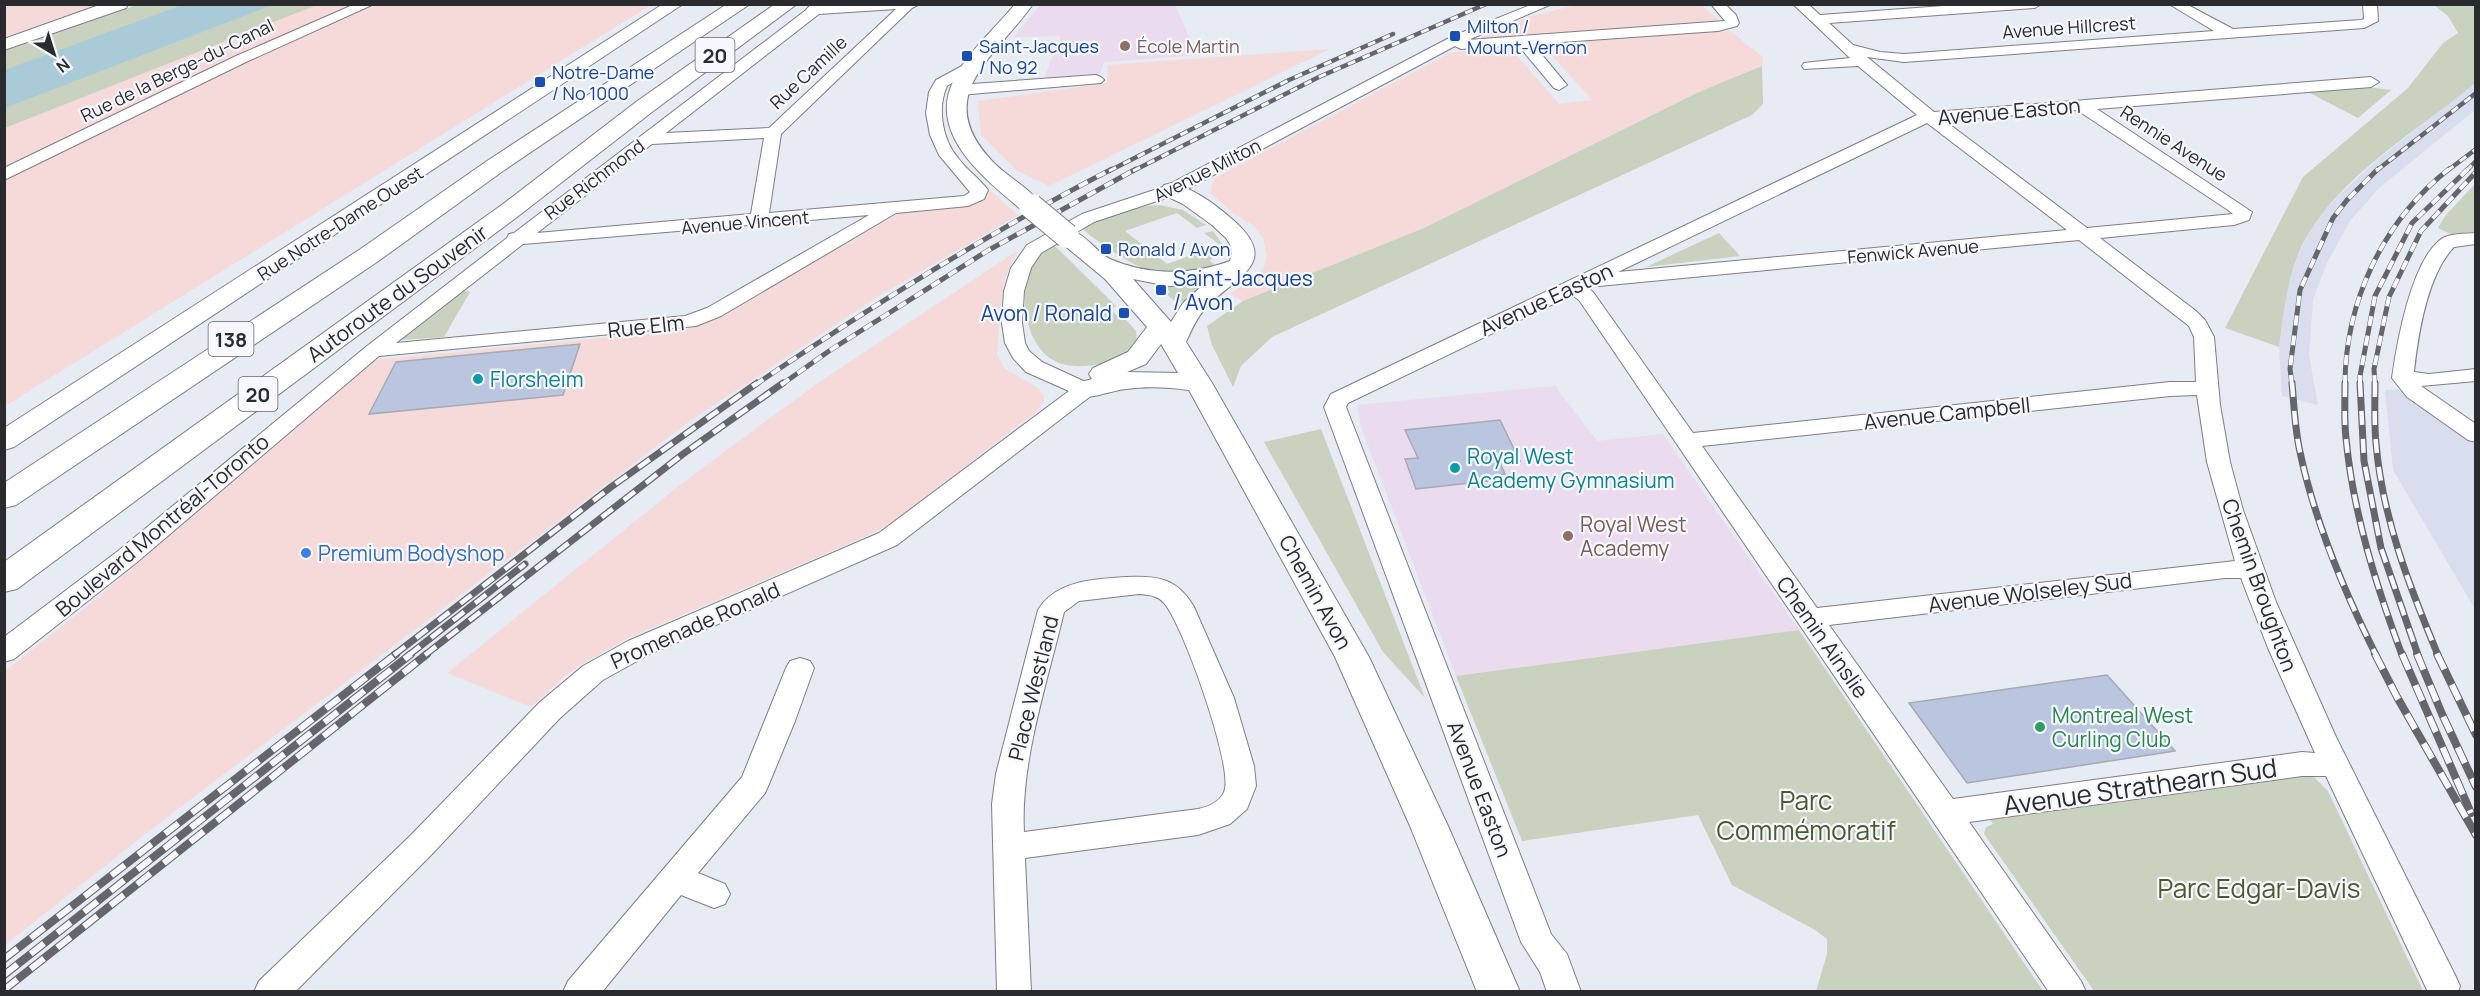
<svg xmlns="http://www.w3.org/2000/svg" width="2480" height="996" font-family="Manrope,sans-serif">
<style>
.built{fill:#d8deee}
.industrial{fill:#f5dad9}
.education{fill:#eadbee}
.green{fill:#c9d1bf}
.water{fill:#a9cbd8}
.building{fill:#bac5e0;stroke:#a6aab2;stroke-width:1.5}
.lines{fill:none;stroke-linecap:round;stroke-linejoin:round}
.minor-casing{stroke:#7c7f87;stroke-width:2}
.major-casing{stroke:#7c7f87;stroke-width:2}
.highway-casing{stroke:#7c7f87;stroke-width:2}
.minor{fill:#fff;fill-rule:evenodd}
.major{fill:#fff;fill-rule:evenodd}
.highway{fill:#fff;fill-rule:evenodd}
.rail-far3-casing{stroke:#64666b;stroke-width:4.5}
.rail-far2-casing{stroke:#64666b;stroke-width:5}
.rail-far1-casing{stroke:#64666b;stroke-width:7}
.rail-casing{stroke:#64666b;stroke-width:8}
.rail-far3{stroke:#f6f8fe;stroke-width:3;stroke-dasharray:8;stroke-linecap:butt}
.rail-far2{stroke:#f6f8fe;stroke-width:4;stroke-dasharray:10;stroke-linecap:butt}
.rail-far1{stroke:#f6f8fe;stroke-width:4.5;stroke-dasharray:14;stroke-linecap:butt}
.rail{stroke:#f6f8fe;stroke-width:6;stroke-dasharray:17;stroke-linecap:butt}
.major-bridge-casing{stroke:#7c7f87;stroke-width:26;stroke-linecap:butt}
.major-bridge{stroke:#fff;stroke-width:24}
.transit-dot{fill:#1a4fb4;stroke:#f6f8fe;stroke-width:2}
.education-dot{fill:#8d6e63;stroke:#f6f8fe;stroke-width:2}
.culture-dot{fill:#0f9aa8;stroke:#f6f8fe;stroke-width:2}
.shop-dot{fill:#3f7fe0;stroke:#f6f8fe;stroke-width:2}
.leisure-dot{fill:#2e9e5b;stroke:#f6f8fe;stroke-width:2}
.labels{text-anchor:middle;dominant-baseline:central;stroke-width:4.5;stroke-linejoin:round;paint-order:stroke}
.far-transit-label{font-size:18px;fill:#164399;stroke:#f6f8fe;text-anchor:start}
.far-street-label{font-size:18px;fill:#292b2e;stroke:#f6f8fe}
.far-education-label{font-size:18px;fill:#785e54;stroke:#f6f8fe;text-anchor:start}
.shield{fill:#f6f8fe;stroke:#66686c;stroke-width:1.5}
.shield-label{font-size:20px;font-weight:bold;fill:#292b2e}
.street-label{font-size:21px;fill:#292b2e;stroke:#f6f8fe}
.transit-label{font-size:21px;fill:#164399;stroke:#f6f8fe;text-anchor:start}
.culture-label{font-size:21px;fill:#0d838f;stroke:#f6f8fe;text-anchor:start}
.education-label{font-size:21px;fill:#785e54;stroke:#f6f8fe;text-anchor:start}
.shop-label{font-size:21px;fill:#366cbe;stroke:#f6f8fe;text-anchor:start}
.leisure-label{font-size:21px;fill:#27864d;stroke:#f6f8fe;text-anchor:start}
.near-street-label{font-size:26px;fill:#292b2e;stroke:#f6f8fe}
.near-park-label{font-size:26px;fill:#495a2e;stroke:#f6f8fe}
</style>
<rect width="100%" height="100%" fill="#e7ebf4"/>
<g class="built">
<polygon points="2475,83 2475,110 2379,188 2350,221 2327,263 2313,300 2309,355 2318,405 2282,396 2279,347 2286,293 2297,257 2315,221 2342,192 2382,156"/>
<polygon points="2399,389 2475,443 2475,609 2393,470 2385,390"/>
</g>
<g class="industrial">
<polygon points="5,4 108,5 5,40"/>
<polygon points="317,5 651,5 5,406 5,128"/>
<polygon points="1576,5 1701,5 1720,21 1716,23 1476,39 1528,17"/>
<polygon points="1730,31 1763,57 1762,66 1699,92 1424,228 1243,301 1230,294 1263,270 1267,255 1263,238 1254,226 1233,213 1210,193 1215,178 1450,53 1509,47 1559,104 1592,100 1542,44"/>
<polygon points="1330,49 1049,186 1016,170 981,135 978,101 1107,83 1108,65"/>
<polygon points="986,187 1018,215 877,297 690,421 153,828 5,945 5,671 90,604 374,360 674,331 700,326 900,213 969,206 984,198 987,193"/>
<polygon points="1017,251 1005,278 1002,295 997,354 1004,368 1038,388 1044,396 1044,401 1036,412 891,523 869,535 628,638 579,666 561,679 531,707 447,673 680,485 743,438 818,383"/>
</g>
<g class="education">
<polygon points="1041,4 1175,5 1197,55 1104,62 1100,74 1044,78 1061,36 1013,37"/>
<polygon points="1555,386 1597,441 1663,434 1799,630 1456,676 1361,427 1357,405"/>
</g>
<g class="green">
<polygon points="137,5 317,5 5,128 4,51"/>
<path d="M 2434,5 L 2475,5 L 2475,83 C 2415,134 2328,181 2297,257 C 2286,286 2283,317 2279,347 L 2225,328 L 2303,177 L 2408,88 L 2443,43 L 2458,33 L 2448,16 Z"/>
<polygon points="1762,66 1763,104 1752,115 1272,337 1241,366 1233,387 1212,345 1207,326 1243,301 1424,228 1699,92"/>
<polygon points="2360,86 2391,90 2358,118 2304,90"/>
<polygon points="2475,184 2475,232 2451,234 2438,228 2445,216"/>
<path d="M 1160,205 L 1183,210 L 1206,225 L 1197,228 L 1177,213 L 1125,231 L 1167,264 L 1220,245 L 1204,233 L 1213,231 L 1223,245 L 1210,261 L 1218,267 C 1203,273 1170,276 1153,272 C 1131,266 1099,242 1081,228 C 1104,217 1133,206 1160,205 Z"/>
<polygon points="1719,233 1740,256 1646,267"/>
<path d="M 1052,243 L 1116,306 L 1111,309 L 1116,315 L 1121,314 L 1136,331 L 1137,341 C 1126,355 1111,364 1094,365 C 1081,367 1064,367 1053,360 C 1022,342 1016,282 1038,255 C 1042,251 1048,247 1052,243 Z"/>
<polygon points="1158,283 1204,285 1186,300 1177,303 1166,294 1170,292 1165,288 1162,289"/>
<polygon points="460,290 470,292 444,337 401,340"/>
<polygon points="1321,429 1425,698 1383,652 1264,442"/>
<polygon points="1799,630 2043,991 1816,991 1827,954 1827,939 1815,930 1732,885 1698,815 1522,841 1456,676"/>
<polygon points="2307,776 2315,778 2328,791 2423,991 2094,991 1984,834 1986,827 1993,824 1990,820"/>
</g>
<polygon class="water" points="182,5 272,5 5,108 5,70"/>
<g class="building">
<polygon points="580,344 563,395 369,414 396,362"/>
<polygon points="1500,420 1520,461 1500,463 1505,474 1495,475 1497,480 1416,489 1405,459 1418,458 1405,430"/>
<polygon points="2107,675 2175,751 1967,783 1909,703"/>
</g>
<g class="lines">
<defs>
<g id="minor">
<polygon points="355,4 374,4 246,62 4,180 4,168 236,56"/>
<path d="M 838,4 L 920,4 L 912,8 L 781,134 L 769,213 L 964,196 L 970,192 L 939,155 L 930,135 L 926,113 L 929,92 L 936,80 L 975,59 L 982,63 L 980,66 L 947,86 C 937,108 942,139 958,158 C 967,170 979,178 988,190 L 984,199 L 968,206 L 896,213 L 721,316 L 696,326 L 379,356 L 136,563 L 14,659 L 4,662 L 4,637 L 118,551 L 367,346 L 507,238 L 509,234 L 514,233 L 810,7 ZM 896,9 L 769,128 L 666,133 L 819,14 ZM 764,138 L 751,214 L 537,233 L 652,144 ZM 869,215 L 707,308 L 685,316 L 396,343 L 523,244 Z"/>
<polygon points="1533,4 1552,4 1468,40 1725,21 1711,4 1725,4 1736,15 1739,23 1737,26 1718,31 1533,44 1567,85 1559,90 1554,88 1518,45 1461,49 1455,46 1178,194 1094,222 1041,253 1031,268 1024,291 1022,323 1025,343 1029,351 1042,362 1092,385 1095,390 1092,395 897,545 648,655 603,680 560,718 433,853 295,992 254,992 259,981 411,835 540,702 583,666 628,641 879,533 1069,391 1026,372 1013,358 1005,343 1002,323 1004,291 1011,268 1027,245 1082,214 1166,186 1453,36"/>
<path d="M 1793,4 L 1808,4 L 1820,15 L 1971,4 L 2041,4 L 2035,8 L 1829,23 L 1853,45 L 1880,52 L 1904,54 L 2214,31 L 2169,4 L 2186,4 L 2233,29 L 2361,20 L 2364,19 L 2363,4 L 2377,4 L 2378,21 L 2364,28 L 1904,62 L 1867,57 L 1934,112 L 2371,77 L 2379,82 L 2371,87 L 2097,109 L 2252,212 L 2249,220 L 2234,225 L 2100,238 L 2196,311 L 2205,320 L 2214,337 L 2220,405 L 2230,462 L 2243,510 L 2276,602 L 2336,737 L 2455,975 L 2460,986 L 2458,992 L 2428,992 L 2326,776 L 2302,776 L 1969,822 L 2081,981 L 2086,992 L 2049,992 L 1579,300 L 1572,295 L 1348,403 L 1346,407 L 1551,934 L 1567,954 L 1581,992 L 1547,992 L 1540,972 L 1521,942 L 1324,407 L 1331,394 L 1917,115 L 1858,66 L 1804,69 L 1802,66 L 1804,63 L 1850,58 ZM 2077,110 L 2228,210 L 2233,214 L 2087,228 L 1945,121 ZM 1927,123 L 2067,230 L 1618,272 ZM 2079,240 L 2189,326 L 2194,337 L 2196,382 L 2170,382 L 1693,433 L 1593,292 L 1587,287 L 1593,284 L 1599,286 ZM 2197,395 L 2207,462 L 2235,561 L 1817,608 L 1702,446 L 2170,396 ZM 2225,578 L 2241,578 L 2268,648 L 2315,753 L 2302,752 L 1953,799 L 1829,625 Z"/>
<polygon points="1096,75 1101,77 1104,80 1101,83 959,95 951,90 959,85"/>
<path d="M 2476,233 L 2476,244 L 2454,247 C 2427,275 2418,335 2414,372 L 2429,374 L 2476,369 L 2476,381 L 2421,386 L 2476,424 L 2476,442 L 2468,440 L 2407,397 L 2392,378 C 2397,342 2411,263 2440,240 C 2448,233 2465,234 2476,233 Z"/>
<path d="M 1127,577 C 1158,576 1177,578 1194,607 L 1234,698 L 1254,766 L 1256,786 L 1247,809 L 1230,824 L 1198,835 L 1025,858 L 1031,992 L 997,992 L 992,804 L 996,774 L 1038,610 C 1056,580 1095,579 1127,577 ZM 1139,594 C 1149,595 1157,595 1164,603 C 1182,622 1235,770 1224,792 C 1220,802 1207,807 1198,809 L 1024,832 C 1020,762 1048,680 1064,612 L 1079,601 Z"/>
<polygon points="800,658 810,661 814,668 795,721 769,784 765,793 698,873 725,884 730,894 725,904 714,908 681,895 602,992 563,992 568,981 742,777 786,668 790,661"/>
</g>
<g id="major">
<polygon points="102,4 128,4 126,8 4,50 4,39"/>
<polygon points="663,4 683,4 14,447 4,450 4,428"/>
<path d="M 811,4 L 830,4 C 825,13 818,16 809,14 L 806,10 Z"/>
<path d="M 1015,4 L 1033,4 C 995,58 929,96 994,163 C 1009,178 1031,189 1042,206 L 1039,211 L 1031,213 L 1023,211 C 986,180 926,134 954,80 C 968,51 995,29 1015,4 Z"/>
<path d="M 1172,183 C 1194,189 1215,204 1232,219 C 1284,264 1234,276 1204,310 C 1196,319 1191,331 1186,342 L 1212,383 L 1369,657 L 1448,826 L 1520,992 L 1477,992 L 1410,826 L 1335,657 L 1189,390 C 1168,387 1147,386 1126,389 C 1109,391 1091,400 1074,396 L 1070,390 L 1074,384 L 1092,379 L 1089,374 L 1093,368 L 1128,352 L 1147,327 L 1105,279 L 1059,241 L 1055,236 L 1059,231 C 1082,225 1092,250 1110,259 C 1148,276 1192,275 1230,261 C 1233,252 1232,246 1226,238 L 1212,225 L 1183,204 L 1164,195 L 1161,190 L 1164,185 ZM 1133,279 L 1168,286 L 1203,285 L 1183,303 L 1171,322 ZM 1161,344 L 1178,373 L 1127,372 L 1146,364 Z"/>
</g>
<g id="highway">
<polygon points="727,4 750,4 503,171 377,262 16,505 4,508 4,483 359,250 487,161"/>
<polygon points="775,4 797,4 652,112 521,214 17,589 4,592 4,562 503,204 636,102"/>
</g>
</defs>
<use href="#minor" class="minor-casing"/>
<use href="#major" class="major-casing"/>
<use href="#highway" class="highway-casing"/>
<use href="#minor" class="minor"/>
<use href="#major" class="major"/>
<use href="#highway" class="highway"/>
<defs>
<g id="rail-far3">
<polyline points="1109,171 1289,80 1393,34"/>
<polyline points="1133,171 1319,77 1486,4"/>
<polyline points="2376,171 2476,93"/>
<polyline points="2447,171 2476,149"/>
<polyline points="2466,171 2476,161"/>
</g>
<g id="rail-far2">
<path d="M 755,385 C 870,307 988,233 1112,169"/>
<polyline points="781,385 829,351 987,251 1136,169"/>
<polyline points="2292,385 2290,369 2300,290 2333,218 2347,200 2378,169"/>
<path d="M 2345,385 C 2345,302 2383,221 2449,169"/>
<polyline points="2360,385 2360,376 2375,296 2412,223 2468,169"/>
<polyline points="2375,385 2374,369 2389,297 2421,231 2476,172"/>
</g>
<g id="rail-far1">
<path d="M 2292,383 C 2294,406 2295,430 2300,452 C 2315,523 2344,591 2376,655"/>
<path d="M 2345,383 C 2345,402 2344,421 2346,438 C 2353,513 2376,585 2402,655"/>
<polyline points="2360,383 2364,461 2381,548 2418,655"/>
<path d="M 2375,383 C 2375,403 2374,424 2376,443 C 2382,517 2410,588 2438,655"/>
<polyline points="394,655 611,487 757,383"/>
<polyline points="409,655 525,564"/>
<polyline points="425,655 683,454 783,383"/>
</g>
<g id="rail">
<polyline points="2375,654 2397,697 2476,835"/>
<polyline points="2402,654 2471,813"/>
<polyline points="2417,654 2442,714 2476,787"/>
<polyline points="2437,654 2476,735"/>
<polyline points="4,959 396,654"/>
<polyline points="4,975 411,654"/>
<polyline points="4,990 427,654"/>
</g>
</defs>
<use href="#rail-far3" class="rail-far3-casing"/>
<use href="#rail-far2" class="rail-far2-casing"/>
<use href="#rail-far1" class="rail-far1-casing"/>
<use href="#rail" class="rail-casing"/>
<use href="#rail-far3" class="rail-far3"/>
<use href="#rail-far2" class="rail-far2"/>
<use href="#rail-far1" class="rail-far1"/>
<use href="#rail" class="rail"/>
<defs>
<polyline id="major-bridge" points="1031,206 1067,236"/>
</defs>
<use href="#major-bridge" class="major-bridge-casing"/>
<use href="#major-bridge" class="major-bridge"/>
</g>
<g class="transit-dot">
<rect x="1449" y="30" width="12" height="12" rx="3"/>
<rect x="961" y="50" width="12" height="12" rx="3"/>
<rect x="534" y="76" width="12" height="12" rx="3"/>
<rect x="1100" y="243" width="12" height="12" rx="3"/>
<rect x="1155" y="284" width="12" height="12" rx="3"/>
<rect x="1118" y="307" width="12" height="12" rx="3"/>
</g>
<g class="education-dot">
<circle cx="1125" cy="46" r="6"/>
<circle cx="1568" cy="536" r="6"/>
</g>
<g class="culture-dot">
<circle cx="478" cy="379" r="6"/>
<circle cx="1455" cy="468" r="6"/>
</g>
<circle class="shop-dot" cx="306" cy="553" r="6"/>
<circle class="leisure-dot" cx="2040" cy="727" r="6"/>
<g class="labels">
<g class="far-transit-label">
<text x="1467" y="26">Milton /<tspan x="1467" dy="21">Mount-Vernon</tspan></text>
<text x="979" y="46">Saint-Jacques<tspan x="979" dy="21">/ No 92</tspan></text>
<text x="552" y="72">Notre-Dame<tspan x="552" dy="21">/ No 1000</tspan></text>
<text x="1118" y="249">Ronald / Avon</text>
</g>
<g class="far-street-label">
<text transform="translate(2069 27) rotate(-4)">Avenue Hillcrest</text>
<text transform="translate(177 70) rotate(-26)">Rue de la Berge-du-Canal</text>
<text transform="translate(808 72) rotate(-43)">Rue Camille</text>
<text transform="translate(2174 143) rotate(33)">Rennie Avenue</text>
<text transform="translate(1207 170) rotate(-27)">Avenue Milton</text>
<text transform="translate(594 179) rotate(-37)">Rue Richmond</text>
<text transform="translate(745 222) rotate(-5)">Avenue Vincent</text>
<text transform="translate(340 223) rotate(-33)">Rue Notre-Dame Ouest</text>
<text transform="translate(1913 251) rotate(-5)">Fenwick Avenue</text>
</g>
<g class="far-education-label">
<text x="1137" y="46">École Martin</text>
</g>
<g class="shield">
<rect x="695.5" y="38" width="39" height="34" rx="4.5"/>
<rect x="208.5" y="322" width="45" height="34" rx="4.5"/>
<rect x="238.5" y="377" width="39" height="34" rx="4.5"/>
</g>
<g class="shield-label">
<text x="715" y="55">20</text>
<text x="231" y="339">138</text>
<text x="258" y="394">20</text>
</g>
<g class="street-label">
<text transform="translate(2009 111) rotate(-5)">Avenue Easton</text>
<text transform="translate(397 293) rotate(-36)">Autoroute du Souvenir</text>
<text transform="translate(1546 299) rotate(-25)">Avenue Easton</text>
<text transform="translate(646 326) rotate(-6)">Rue Elm</text>
<text transform="translate(1947 413) rotate(-6)">Avenue Campbell</text>
<text transform="translate(162 525) rotate(-40)">Boulevard Montréal-Toronto</text>
<text transform="translate(2260 585) rotate(70)">Chemin Broughton</text>
<text transform="translate(1316 592) rotate(61)">Chemin Avon</text>
<text transform="translate(2030 592) rotate(-7)">Avenue Wolseley Sud</text>
<text transform="translate(695 625) rotate(-24)">Promenade Ronald</text>
<text transform="translate(1823 637) rotate(55)">Chemin Ainslie</text>
<text transform="translate(1033 688) rotate(-76)">Place Westland</text>
<text transform="translate(1480 789) rotate(69)">Avenue Easton</text>
</g>
<g class="transit-label">
<text x="1173" y="278">Saint-Jacques<tspan x="1173" dy="24">/ Avon</tspan></text>
<text x="1112" y="313" text-anchor="end">Avon / Ronald</text>
</g>
<g class="culture-label">
<text x="490" y="379">Florsheim</text>
<text x="1467" y="456">Royal West<tspan x="1467" dy="24">Academy Gymnasium</tspan></text>
</g>
<g class="education-label">
<text x="1580" y="524">Royal West<tspan x="1580" dy="24">Academy</tspan></text>
</g>
<g class="shop-label">
<text x="318" y="553">Premium Bodyshop</text>
</g>
<g class="leisure-label">
<text x="2052" y="715">Montreal West<tspan x="2052" dy="24">Curling Club</tspan></text>
</g>
<g class="near-street-label">
<text transform="translate(2140 786) rotate(-8)">Avenue Strathearn Sud</text>
</g>
<g class="near-park-label">
<text x="1806" y="800">Parc<tspan x="1806" dy="30">Commémoratif</tspan></text>
<text x="2259" y="888">Parc Edgar-Davis</text>
</g>
</g>
<rect width="2480" height="996" fill="none" stroke="#292b2e" stroke-width="12"/>
<g transform="translate(54 54) rotate(142)" stroke="#f6f8fe" stroke-width="4.5" paint-order="stroke">
<path d="M0-4.5L10 22L0 15L-10 22Z" fill="#292b2e"/>
<text y="-9" font-size="16" font-weight="bold" text-anchor="middle" fill="#292b2e">N</text>
</g>
</svg>
